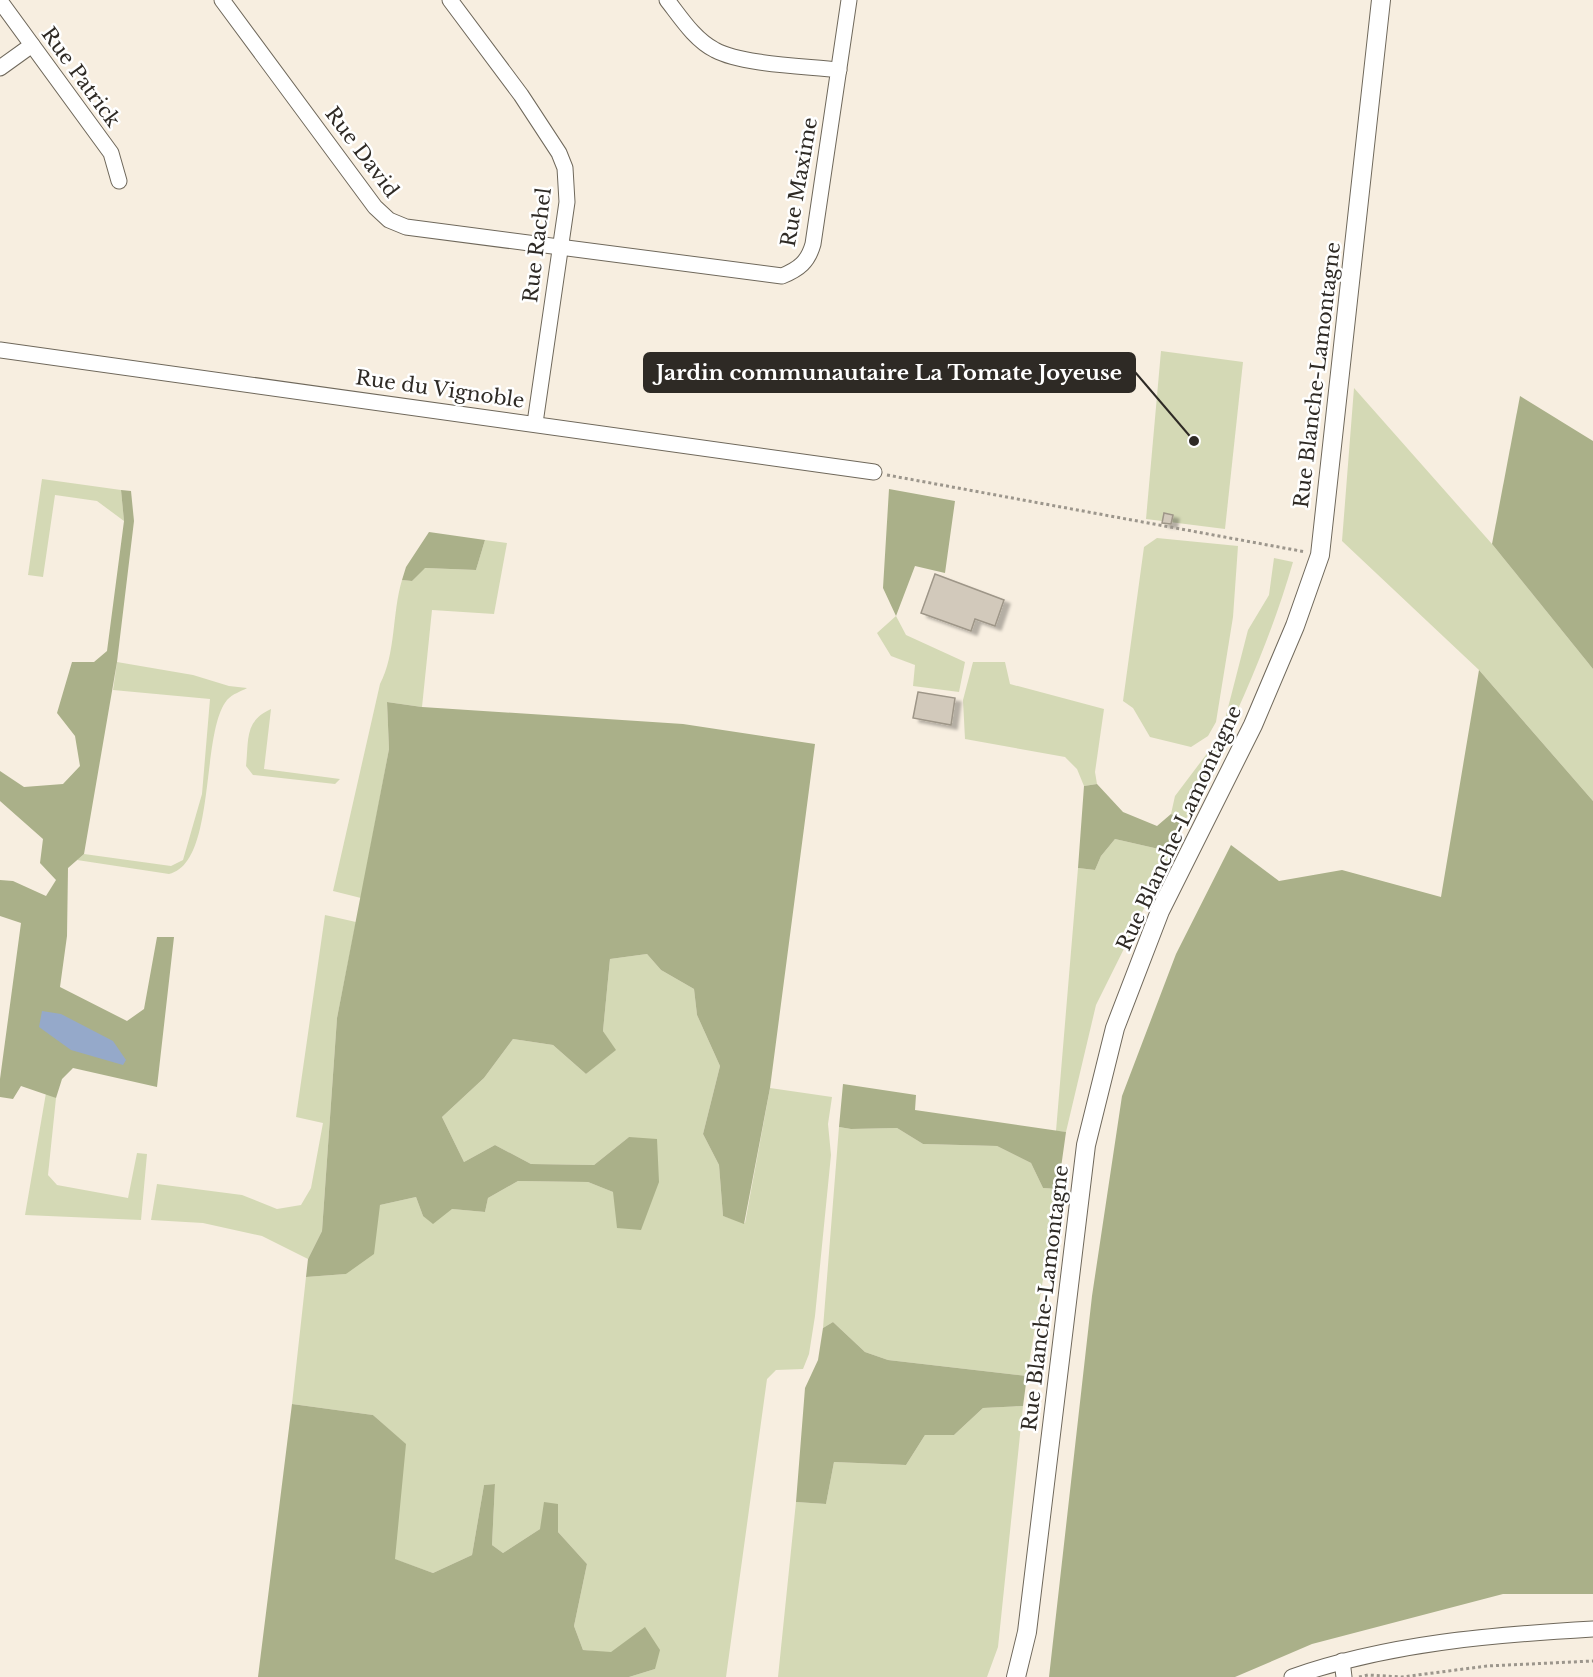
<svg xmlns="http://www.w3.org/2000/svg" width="1593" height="1677" font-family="'Libre Baskerville',serif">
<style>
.green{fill:#d4d9b5}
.forest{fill:#aab089}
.water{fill:#95a9ca}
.building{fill:#d2c9bb;stroke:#9e9688;stroke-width:1.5;filter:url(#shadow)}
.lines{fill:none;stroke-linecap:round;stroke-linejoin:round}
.minor-casing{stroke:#6f685b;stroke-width:17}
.tertiary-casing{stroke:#6f685b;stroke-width:20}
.path{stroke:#9c968c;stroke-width:3;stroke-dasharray:3 3;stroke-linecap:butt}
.minor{stroke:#fff;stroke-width:15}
.tertiary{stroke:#fff;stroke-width:18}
.labels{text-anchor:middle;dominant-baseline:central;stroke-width:5;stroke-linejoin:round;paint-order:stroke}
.street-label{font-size:20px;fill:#2e2a25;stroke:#fff}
.leader{fill:none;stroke:#2e2a25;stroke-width:2}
.callout-dot{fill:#2e2a25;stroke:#fff;stroke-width:2}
.callout{fill:#2e2a25;stroke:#2e2a25;stroke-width:2}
.callout-label{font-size:21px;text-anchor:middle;font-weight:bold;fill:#fff}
</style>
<defs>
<filter id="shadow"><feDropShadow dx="6" dy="4" stdDeviation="1.5" flood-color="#0004"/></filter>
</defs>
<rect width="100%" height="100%" fill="#f7eee0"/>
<g class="green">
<polygon points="1161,351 1243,362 1225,529 1146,519"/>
<polygon points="1354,388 1492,544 1593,669 1593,801 1479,670 1342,541"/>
<polygon points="42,479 121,490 124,521 97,501 55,495 43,577 28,575"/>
<polygon points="1157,538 1238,546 1233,617 1216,722 1208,736 1191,747 1150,737 1133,708 1123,701 1144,547"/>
<path d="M 485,540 L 507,543 L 494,614 L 432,610 L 422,707 L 387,702 L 389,749 L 361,898 L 333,891 L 380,684 C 396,654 392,613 402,580 L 412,581 L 424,568 L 476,570 Z"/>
<path d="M 1274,558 L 1293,562 C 1267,653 1226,737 1185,821 L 1171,814 L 1175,796 L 1221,735 L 1248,630 L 1269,595 Z"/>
<polygon points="896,616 906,635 965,662 959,692 913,686 915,665 891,656 877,633"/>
<path d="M 117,662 L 193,675 L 229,686 L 247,688 C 242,691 232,694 227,700 C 200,733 217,863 169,874 L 77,860 L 84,854 L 171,866 L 183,860 L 202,794 L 210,699 L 113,690 Z"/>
<polygon points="973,662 1005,662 1010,684 1104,709 1095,772 1097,784 1084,786 1077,769 1065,757 965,739 963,700"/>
<path d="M 271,709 L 264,769 L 340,779 L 335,784 L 253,775 L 246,766 C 249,740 244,721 271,709 Z"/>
<polygon points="1115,839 1172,852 1096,1005 1066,1132 1056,1131 1078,868 1095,870 1101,856"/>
<polygon points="325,915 356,922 337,1018 322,1231 308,1259 262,1236 203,1223 151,1220 157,1184 242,1195 277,1209 301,1205 311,1188 323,1123 296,1117"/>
<polygon points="647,954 661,970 694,989 697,1015 720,1066 703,1134 719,1165 723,1216 745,1223 770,1088 832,1097 828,1124 831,1155 815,1316 809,1354 803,1369 776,1370 767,1379 726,1677 629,1677 655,1669 645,1628 611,1653 583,1650 574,1626 587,1564 558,1532 558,1504 540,1529 503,1553 492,1545 495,1484 484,1485 472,1555 433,1573 394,1559 405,1444 373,1415 292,1404 306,1277 346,1274 380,1205 416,1197 423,1216 452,1209 485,1212 488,1198 518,1181 588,1182 613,1192 629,1137 594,1165 531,1164 495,1145 464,1162 442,1117 484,1078 513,1039 553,1045 586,1074 615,1050 603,1031 610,959"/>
<polygon points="46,1093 56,1098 48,1175 57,1185 128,1198 137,1153 147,1154 141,1220 25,1215"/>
<polygon points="839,1127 851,1129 897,1128 923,1144 997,1146 1031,1163 1043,1188 1058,1189 1027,1376 888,1360 865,1352 833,1322 823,1328"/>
<polygon points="1023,1406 998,1647 987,1677 778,1677 796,1502 826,1504 834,1462 906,1465 925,1435 954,1435 983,1408"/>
</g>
<g class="forest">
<polygon points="1520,396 1593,441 1593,669 1492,544"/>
<polygon points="889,489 955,501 945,573 915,566 896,616 883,588"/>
<polygon points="121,490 131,491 134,521 117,662 84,854 68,868 67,936 60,987 127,1021 144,1009 157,937 174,937 157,1087 73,1068 62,1079 56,1098 21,1086 13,1099 0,1097 0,1079 21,923 0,916 0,880 13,881 46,896 56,880 40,863 43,839 0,801 0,771 24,787 63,784 80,766 75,736 57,713 72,662 94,662 107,651 124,521"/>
<polygon points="429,532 485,540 476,570 425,568 412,581 402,580 406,567"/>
<polygon points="1479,670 1593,801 1593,1594 1503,1594 1312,1644 1235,1677 1049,1677 1092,1296 1122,1096 1176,954 1231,845 1279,881 1342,870 1441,897"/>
<polygon points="387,702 422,707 683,724 815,744 770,1088 744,1224 723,1216 719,1165 703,1134 720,1066 697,1015 694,989 661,970 647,954 610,959 603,1031 616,1050 586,1074 553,1045 513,1039 484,1078 442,1117 464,1162 495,1145 531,1164 594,1165 629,1137 657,1139 659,1182 641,1230 617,1228 613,1192 588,1182 518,1181 488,1198 485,1212 452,1209 433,1224 423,1216 416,1197 380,1205 374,1254 346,1274 306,1277 308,1259 322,1231 337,1018 389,749"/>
<polygon points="1097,784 1123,812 1157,826 1171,814 1185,821 1172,852 1115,839 1101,856 1095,870 1078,868 1084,786"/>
<polygon points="843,1084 916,1095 915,1110 1066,1132 1058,1189 1043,1188 1031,1163 997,1146 923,1144 897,1128 851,1129 839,1127"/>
<polygon points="833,1322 865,1352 888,1360 1027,1376 1023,1406 983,1408 954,1435 925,1435 906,1465 834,1462 826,1504 796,1502 805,1388 818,1360 823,1328"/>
<polygon points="292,1404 373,1415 406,1444 395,1559 433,1573 472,1555 484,1485 495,1484 492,1545 503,1553 540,1529 544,1502 558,1504 558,1532 587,1564 574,1626 583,1650 611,1652 645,1627 660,1650 655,1669 629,1677 258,1677"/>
</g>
<polygon class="water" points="42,1011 61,1014 113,1041 126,1060 123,1065 71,1050 39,1027"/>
<g class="building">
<polygon points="1164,513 1173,515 1171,524 1162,523"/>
<polygon points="935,574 1004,600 995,626 975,619 971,631 921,613"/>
<polygon points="918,692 955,698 951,725 913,718"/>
</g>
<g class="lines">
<defs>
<g id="minor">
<path d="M 222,0 L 375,207 L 389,220 L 406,227 L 782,276 C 799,269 808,262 813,244 L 849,0"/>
<polyline points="450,0 521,95 559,153 565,168 567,202 535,423"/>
<path d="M 667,0 C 681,18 695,40 715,50 C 743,65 806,66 839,70"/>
<polyline points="0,1 111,153 119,181"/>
<polyline points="0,68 32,45"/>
<polyline points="0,350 874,472"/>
<polyline points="1342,1661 1344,1677"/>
<path d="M 1292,1677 C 1389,1643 1491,1635 1593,1629"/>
</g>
<polyline id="tertiary" points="1016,1677 1027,1632 1086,1145 1115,1028 1160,911 1253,725 1295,626 1320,555 1381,0"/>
</defs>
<use href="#minor" class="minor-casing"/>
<use href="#tertiary" class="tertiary-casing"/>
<g class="path">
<polyline points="887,475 1306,552"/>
<polyline points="1359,1677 1368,1675 1402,1677 1487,1666 1593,1661"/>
</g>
<use href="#minor" class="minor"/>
<use href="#tertiary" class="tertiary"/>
</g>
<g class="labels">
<g class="street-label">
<text transform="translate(81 77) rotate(54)">Rue Patrick</text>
<text transform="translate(362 152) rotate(53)">Rue David</text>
<text transform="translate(799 182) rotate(-80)">Rue Maxime</text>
<text transform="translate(537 245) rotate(-83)">Rue Rachel</text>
<text transform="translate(1317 375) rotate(-83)">Rue Blanche-Lamontagne</text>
<text transform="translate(440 389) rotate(8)">Rue du Vignoble</text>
<text transform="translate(1179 828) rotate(-65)">Rue Blanche-Lamontagne</text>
<text transform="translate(1045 1298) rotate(-83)">Rue Blanche-Lamontagne</text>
</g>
</g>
<path class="leader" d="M1194 441L1135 372"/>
<circle class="callout-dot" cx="1194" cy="441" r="6"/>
<rect class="callout" x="644" y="353" width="491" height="39" rx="6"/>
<g class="callout-label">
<text x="889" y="380">Jardin communautaire La Tomate Joyeuse</text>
</g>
</svg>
